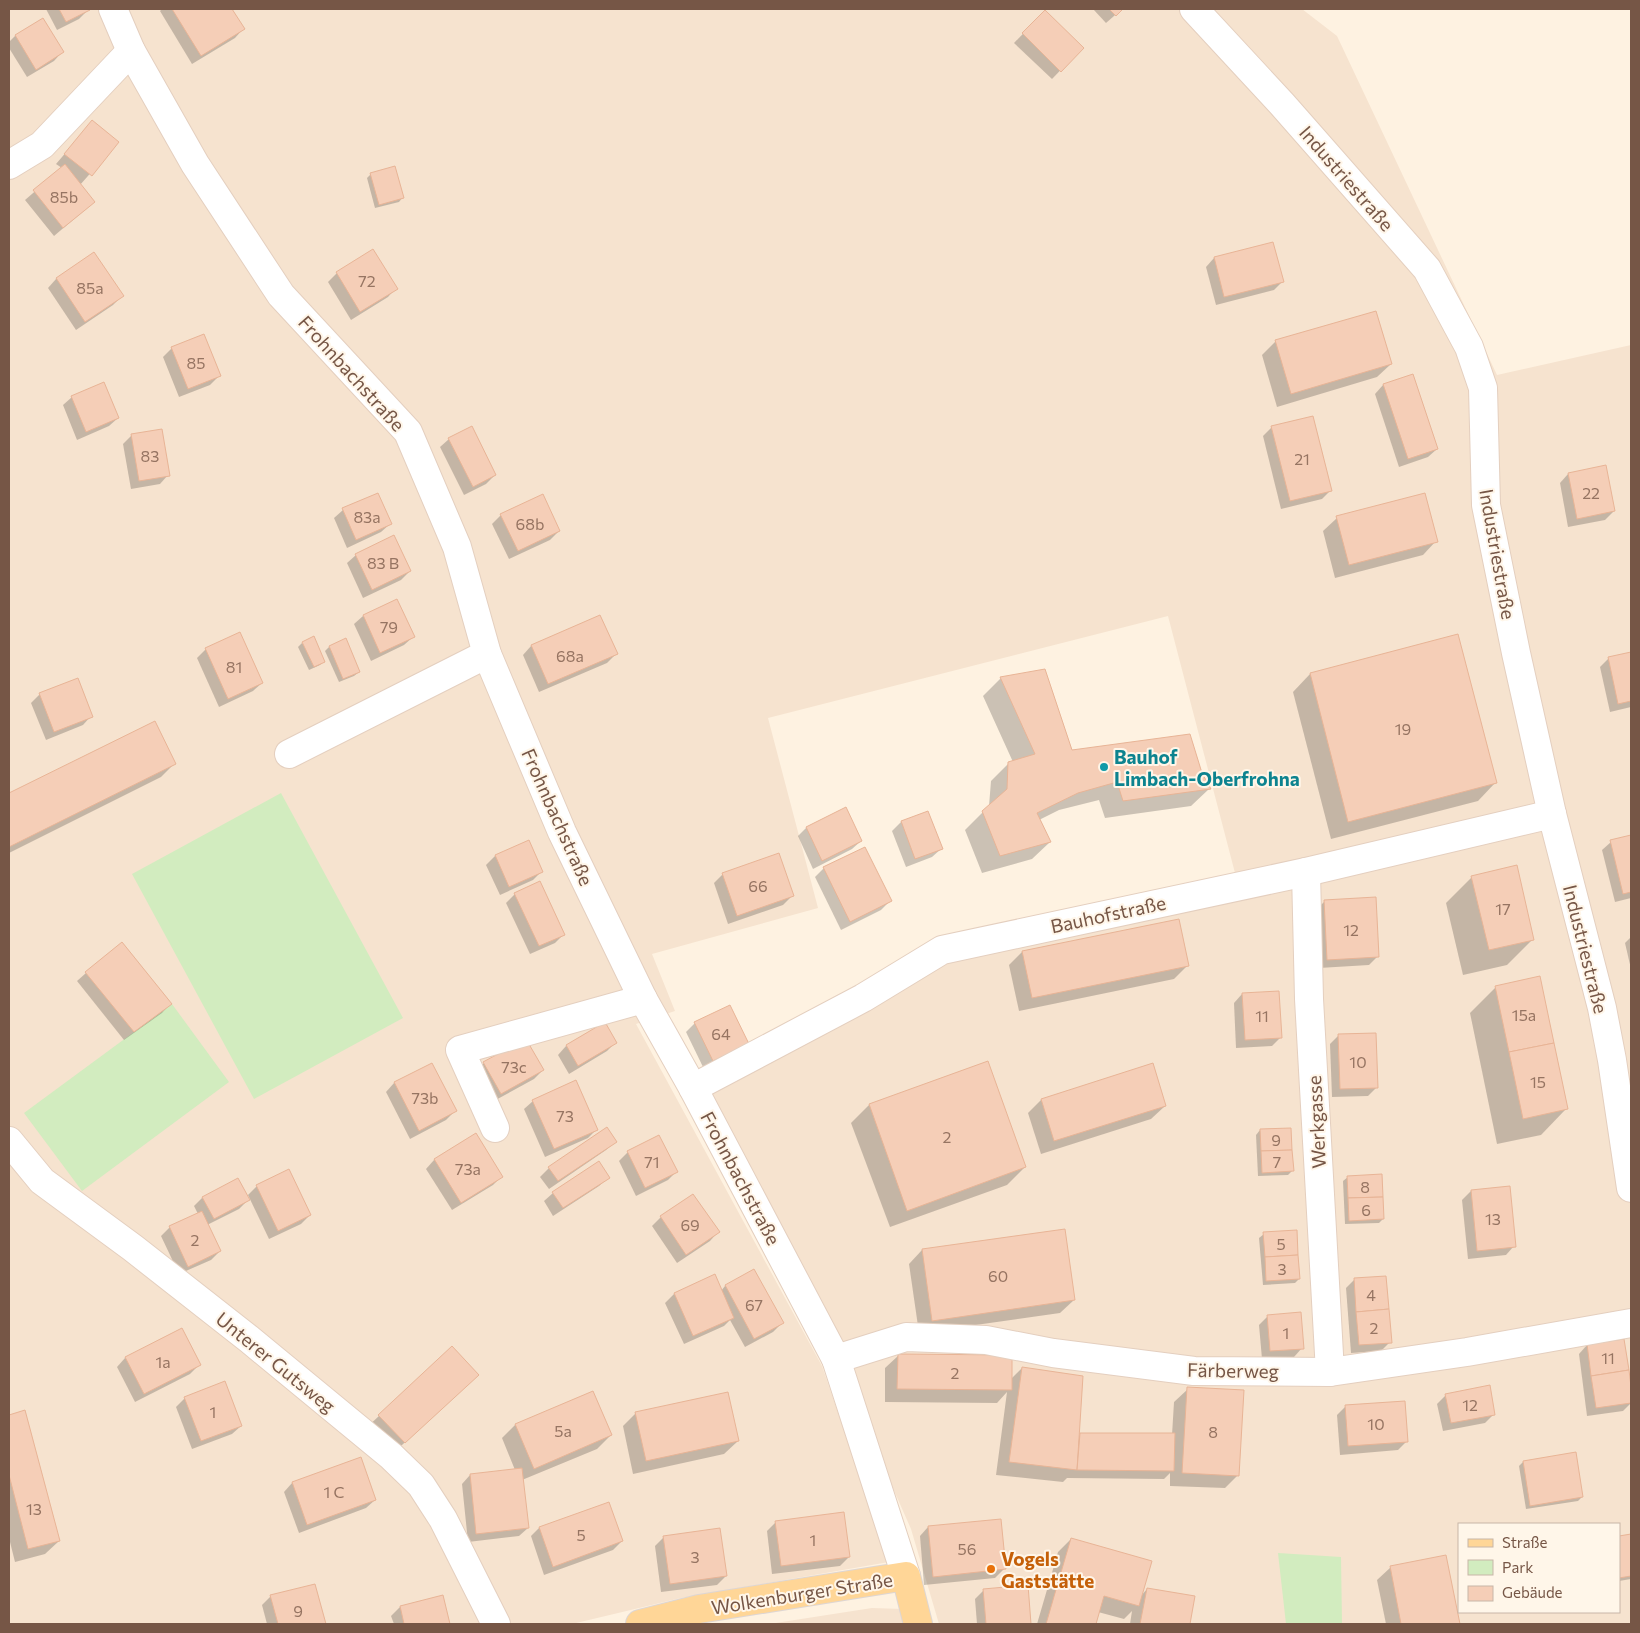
<svg xmlns="http://www.w3.org/2000/svg" width="1640" height="1633" font-family="Commissioner,sans-serif">
<style>
.residential{fill:#f6e3cf;fill-rule:evenodd}
.green{fill:#d2ecbf}
.shadow{fill:#0003}
.building{fill:#f5ceb7;stroke:#e8b496}
.lines{fill:none;stroke-linecap:round;stroke-linejoin:round}
.minor-casing{stroke:#e4cfbf;stroke-width:30}
.major-casing{stroke:#ded6d3;stroke-width:30}
.minor{stroke:#fff;stroke-width:28}
.major{stroke:#ffd697;stroke-width:28}
.culture-dot{fill:#0f9aa8;stroke:#fff6e9;stroke-width:2}
.food-dot{fill:#e8710a;stroke:#fff6e9;stroke-width:2}
.labels{text-anchor:middle;dominant-baseline:central;stroke-width:4;stroke-linejoin:round;paint-order:stroke}
.number-label{font-size:16px;fill:#967462}
.street-label{font-size:19px;fill:#765646;stroke:#fff6e9}
.culture-label{font-size:19px;font-weight:bold;fill:#0d838f;stroke:#fff6e9;text-anchor:start}
.food-label{font-size:19px;font-weight:bold;fill:#c56008;stroke:#fff6e9;text-anchor:start}
</style>
<rect width="100%" height="100%" fill="#fef2e1"/>
<g class="residential">
<path d="M 9,9 L 1302,9 L 1337,36 L 1497,375 L 1631,345 L 1631,1624 L 939,1624 L 911,1529 L 836,1359 L 693,1088 L 942,950 L 1235,873 L 1168,616 L 768,718 L 818,908 L 652,954 L 675,1011 L 636,1024 L 822,1366 L 889,1562 L 681,1598 L 572,1624 L 9,1624 ZM 1459,1524 L 1619,1524 L 1619,1612 L 1459,1612 Z"/>
<polygon points="872,1608 903,1609 907,1624 769,1624"/>
</g>
<g class="green">
<polygon points="281,793 403,1018 254,1099 132,874"/>
<polygon points="172,1004 229,1082 82,1191 24,1113"/>
<polygon points="1278,1553 1341,1557 1342,1624 1286,1624"/>
</g>
<g class="shadow">
<polygon points="46,9 88,9 88,10 79,19 57,30"/>
<polygon points="162,9 231,9 243,29 235,38 192,64 160,11"/>
<polygon points="1093,9 1122,9 1106,23"/>
<polygon points="1045,11 1082,48 1052,79 1014,43"/>
<polygon points="42,19 62,52 54,61 27,77 9,48 9,42 15,36"/>
<polygon points="92,122 117,143 80,185 94,202 54,236 25,200 62,168 56,164"/>
<polygon points="371,174 403,197 399,202 375,208 367,178"/>
<polygon points="373,251 396,288 388,297 351,320 328,282 337,273"/>
<polygon points="94,254 122,296 113,305 76,330 48,288 56,279"/>
<polygon points="1214,258 1283,281 1274,290 1216,305 1206,267"/>
<polygon points="1276,341 1391,364 1377,377 1277,407 1262,355"/>
<polygon points="172,348 219,376 210,385 179,397 163,357"/>
<polygon points="1383,385 1437,449 1428,457 1399,467 1375,394"/>
<polygon points="72,397 118,418 109,426 77,440 63,405"/>
<polygon points="1272,427 1331,490 1322,499 1281,509 1263,436"/>
<polygon points="132,435 168,475 160,484 131,489 123,444"/>
<polygon points="449,439 495,475 486,484 464,495 440,447"/>
<polygon points="1568,474 1614,511 1605,520 1568,527 1560,483"/>
<polygon points="377,494 390,524 381,532 347,548 334,518 343,510"/>
<polygon points="501,515 559,531 550,540 509,559 492,524"/>
<polygon points="1337,518 1436,541 1423,555 1335,578 1323,531"/>
<polygon points="356,555 410,571 401,580 363,598 347,563"/>
<polygon points="363,616 413,637 404,645 371,661 354,624"/>
<polygon points="600,616 616,654 607,663 539,692 523,655 531,646"/>
<polygon points="240,634 262,683 253,691 219,707 197,658 206,649"/>
<polygon points="302,643 324,661 320,665 309,670 298,647"/>
<polygon points="329,647 359,672 354,676 339,682 325,651"/>
<polygon points="1631,653 1631,707 1610,712 1600,667 1609,658"/>
<polygon points="1310,674 1495,783 1478,801 1331,839 1293,692"/>
<polygon points="1001,678 1071,752 1201,773 1209,789 1191,806 1105,818 1099,800 1059,810 1039,820 1050,842 1032,859 982,873 965,830 989,806 991,781 1009,763 1013,762 983,696"/>
<polygon points="40,694 91,716 83,725 46,740 31,703"/>
<polygon points="154,722 175,763 161,777 9,853 9,795"/>
<polygon points="845,809 861,841 852,849 813,869 798,836 806,828"/>
<polygon points="927,812 941,849 932,857 906,867 892,831 901,822"/>
<polygon points="1631,837 1631,898 1615,902 1602,850 1611,842"/>
<polygon points="528,842 542,871 533,880 500,895 486,865 495,856"/>
<polygon points="824,868 890,901 881,910 841,930 815,877"/>
<polygon points="723,874 792,896 783,905 728,924 714,883"/>
<polygon points="1472,877 1533,939 1507,965 1463,975 1446,903"/>
<polygon points="515,894 564,934 555,943 530,954 506,903"/>
<polygon points="1324,902 1378,956 1369,965 1319,968 1316,910"/>
<polygon points="1631,937 1631,969 1625,943"/>
<polygon points="1022,952 1187,966 1174,979 1019,1011 1009,965"/>
<polygon points="86,973 170,1004 162,1013 124,1040 77,981"/>
<polygon points="1496,987 1566,1109 1541,1135 1497,1144 1470,1013"/>
<polygon points="1242,994 1281,1037 1272,1046 1236,1048 1234,1003"/>
<polygon points="604,1023 616,1042 607,1051 569,1074 558,1055 566,1046"/>
<polygon points="695,1023 747,1043 704,1069 686,1032"/>
<polygon points="1339,1035 1377,1087 1368,1096 1332,1097 1330,1044"/>
<polygon points="526,1040 543,1070 534,1079 492,1102 475,1072 484,1063"/>
<polygon points="987,1062 1025,1167 1007,1185 890,1227 851,1123 869,1105"/>
<polygon points="431,1065 455,1111 446,1120 410,1139 386,1092 394,1083"/>
<polygon points="1041,1100 1165,1106 1151,1119 1041,1154 1028,1113"/>
<polygon points="533,1101 596,1130 588,1138 545,1157 524,1109"/>
<polygon points="1260,1130 1292,1171 1288,1175 1258,1176 1256,1135"/>
<polygon points="476,1135 501,1177 493,1185 452,1210 426,1169 434,1160"/>
<polygon points="615,1142 606,1150 549,1189 540,1177 549,1168"/>
<polygon points="628,1152 676,1172 668,1180 636,1196 619,1161"/>
<polygon points="1348,1177 1383,1219 1379,1223 1345,1224 1343,1181"/>
<polygon points="608,1178 599,1186 553,1216 544,1201 553,1193"/>
<polygon points="257,1186 310,1215 301,1224 269,1239 248,1195"/>
<polygon points="1509,1188 1514,1246 1506,1255 1468,1259 1462,1200 1471,1191"/>
<polygon points="693,1195 718,1232 710,1241 677,1263 652,1226 661,1217"/>
<polygon points="202,1198 248,1200 239,1209 207,1225 220,1251 211,1260 179,1274 161,1236 170,1227 198,1214 194,1206"/>
<polygon points="1264,1234 1299,1279 1295,1283 1263,1285 1259,1238"/>
<polygon points="922,1250 1074,1300 1060,1313 919,1333 909,1264"/>
<polygon points="754,1271 782,1323 773,1332 745,1347 730,1320 724,1326 684,1344 665,1303 674,1294 714,1276 721,1291 725,1286"/>
<polygon points="1354,1280 1390,1342 1381,1351 1351,1353 1346,1288"/>
<polygon points="1268,1316 1302,1348 1294,1357 1262,1359 1259,1325"/>
<polygon points="181,1330 199,1365 190,1374 135,1402 117,1367 125,1358"/>
<polygon points="1623,1341 1631,1403 1623,1411 1587,1416 1579,1354 1587,1345"/>
<polygon points="452,1348 464,1388 390,1456 365,1429"/>
<polygon points="899,1355 1010,1380 1022,1368 1078,1437 1081,1434 1172,1435 1174,1402 1188,1389 1238,1475 1225,1488 1170,1486 1170,1473 1164,1479 1067,1478 1063,1482 996,1475 1007,1392 997,1403 885,1402 885,1368"/>
<polygon points="592,1392 611,1435 597,1449 522,1480 528,1528 519,1536 468,1542 462,1484 470,1475 515,1470 502,1438 515,1425"/>
<polygon points="1446,1395 1494,1414 1485,1423 1443,1431 1437,1404"/>
<polygon points="185,1398 241,1426 232,1434 192,1449 176,1407"/>
<polygon points="1346,1406 1407,1441 1398,1450 1340,1455 1337,1415"/>
<polygon points="25,1412 59,1541 45,1554 15,1562 9,1538 9,1416"/>
<polygon points="636,1413 738,1441 724,1454 633,1474 623,1426"/>
<polygon points="360,1458 375,1500 366,1508 299,1533 284,1492 292,1483"/>
<polygon points="1523,1462 1582,1497 1578,1501 1526,1509 1519,1466"/>
<polygon points="776,1522 849,1557 840,1566 772,1574 767,1531"/>
<polygon points="928,1527 1004,1569 995,1578 924,1585 920,1536"/>
<polygon points="539,1528 622,1541 613,1550 544,1575 531,1536"/>
<polygon points="1631,1535 1631,1579 1619,1581 1619,1537"/>
<polygon points="664,1537 726,1576 717,1585 661,1592 655,1546"/>
<polygon points="1071,1539 1141,1596 1147,1589 1194,1597 1189,1624 1130,1624 1132,1611 1124,1619 1098,1612 1094,1624 1037,1624 1058,1552"/>
<polygon points="1445,1556 1458,1624 1386,1624 1377,1580 1391,1567"/>
<polygon points="314,1585 324,1624 267,1624 262,1605 271,1596"/>
<polygon points="1027,1586 1030,1624 977,1624 975,1599 984,1590"/>
<polygon points="442,1596 449,1624 394,1624 391,1616 400,1607"/>
</g>
<g class="building">
<polygon points="59,9 89,9 90,10 66,22"/>
<polygon points="172,9 232,9 245,29 201,56"/>
<polygon points="1109,9 1123,9 1116,16"/>
<polygon points="1045,10 1084,48 1061,72 1022,33"/>
<polygon points="43,18 64,52 36,70 15,35"/>
<polygon points="92,120 119,142 92,176 64,154"/>
<polygon points="65,164 95,202 63,228 33,190"/>
<polygon points="395,166 404,198 379,205 370,173"/>
<polygon points="1273,242 1284,282 1224,297 1214,257"/>
<polygon points="373,249 398,289 360,312 336,272"/>
<polygon points="94,252 124,296 85,322 56,278"/>
<polygon points="1376,311 1392,364 1291,394 1275,340"/>
<polygon points="204,334 221,376 188,389 171,347"/>
<polygon points="1413,374 1438,449 1408,459 1383,384"/>
<polygon points="104,382 119,418 86,432 71,396"/>
<polygon points="1313,416 1332,491 1290,501 1271,426"/>
<polygon points="472,426 496,475 473,487 448,438"/>
<polygon points="162,429 170,476 139,481 131,434"/>
<polygon points="1606,465 1615,511 1577,519 1568,473"/>
<polygon points="378,493 392,524 356,540 342,508"/>
<polygon points="1425,493 1438,542 1349,565 1336,516"/>
<polygon points="543,494 560,531 518,551 500,514"/>
<polygon points="394,535 411,571 372,590 355,554"/>
<polygon points="397,599 415,637 380,653 363,615"/>
<polygon points="600,615 618,654 548,684 531,645"/>
<polygon points="240,632 263,683 228,699 205,648"/>
<polygon points="1458,634 1497,783 1348,822 1310,673"/>
<polygon points="314,636 325,662 314,667 302,642"/>
<polygon points="346,638 360,672 343,679 329,646"/>
<polygon points="1631,652 1631,701 1618,704 1608,657"/>
<polygon points="1045,669 1072,750 1190,734 1202,773 1211,789 1123,801 1117,782 1078,793 1037,813 1051,842 1000,856 982,811 1007,789 1008,762 1035,754 1000,677"/>
<polygon points="78,678 93,717 54,732 39,693"/>
<polygon points="155,721 176,764 9,847 9,793"/>
<polygon points="846,807 862,841 822,861 806,827"/>
<polygon points="928,811 943,849 915,859 901,821"/>
<polygon points="1631,835 1631,892 1623,894 1610,840"/>
<polygon points="529,840 543,872 509,887 495,855"/>
<polygon points="865,847 892,901 850,922 823,867"/>
<polygon points="779,853 794,896 737,916 722,873"/>
<polygon points="1517,865 1534,940 1489,950 1471,876"/>
<polygon points="540,881 565,935 539,946 514,893"/>
<polygon points="1376,897 1379,957 1327,960 1324,900"/>
<polygon points="1179,919 1189,966 1032,998 1022,951"/>
<polygon points="122,942 172,1004 134,1032 85,972"/>
<polygon points="1540,976 1554,1043 1509,1052 1495,986"/>
<polygon points="1279,991 1282,1038 1245,1040 1242,993"/>
<polygon points="730,1005 749,1044 713,1061 694,1022"/>
<polygon points="605,1022 617,1043 578,1066 566,1045"/>
<polygon points="1376,1033 1378,1088 1340,1089 1338,1034"/>
<polygon points="526,1039 544,1070 501,1094 483,1062"/>
<polygon points="1554,1043 1568,1109 1523,1119 1509,1052"/>
<polygon points="988,1061 1026,1167 907,1211 869,1104"/>
<polygon points="432,1063 457,1111 419,1131 394,1082"/>
<polygon points="1153,1063 1166,1106 1054,1141 1041,1099"/>
<polygon points="576,1080 598,1130 554,1149 532,1100"/>
<polygon points="607,1127 617,1142 558,1181 548,1167"/>
<polygon points="1291,1128 1292,1150 1261,1151 1260,1129"/>
<polygon points="476,1133 503,1177 461,1203 434,1159"/>
<polygon points="659,1135 678,1172 645,1188 627,1151"/>
<polygon points="1292,1150 1294,1171 1262,1173 1261,1151"/>
<polygon points="599,1161 610,1178 563,1208 552,1192"/>
<polygon points="289,1169 311,1215 278,1231 256,1185"/>
<polygon points="1382,1174 1383,1197 1348,1198 1347,1176"/>
<polygon points="238,1178 250,1200 214,1219 202,1197"/>
<polygon points="1510,1186 1516,1247 1477,1251 1471,1190"/>
<polygon points="693,1194 720,1232 686,1255 660,1216"/>
<polygon points="1383,1197 1384,1219 1349,1221 1348,1198"/>
<polygon points="202,1211 221,1251 188,1267 169,1226"/>
<polygon points="1065,1229 1075,1300 932,1321 922,1249"/>
<polygon points="1297,1230 1298,1255 1265,1257 1263,1232"/>
<polygon points="1298,1255 1300,1279 1266,1281 1265,1257"/>
<polygon points="754,1269 784,1323 754,1339 725,1285"/>
<polygon points="715,1274 734,1318 693,1336 674,1293"/>
<polygon points="1386,1276 1389,1309 1356,1312 1354,1278"/>
<polygon points="1389,1309 1392,1343 1359,1345 1356,1312"/>
<polygon points="1301,1312 1304,1349 1270,1351 1267,1315"/>
<polygon points="182,1328 201,1365 144,1394 125,1357"/>
<polygon points="1624,1339 1629,1370 1591,1376 1587,1344"/>
<polygon points="452,1346 479,1375 405,1443 378,1415"/>
<polygon points="898,1354 1012,1355 1012,1390 897,1389"/>
<polygon points="1022,1367 1083,1376 1077,1470 1009,1462"/>
<polygon points="1629,1370 1631,1387 1631,1403 1596,1408 1591,1376"/>
<polygon points="225,1381 242,1426 201,1441 184,1397"/>
<polygon points="1490,1385 1495,1415 1451,1423 1445,1394"/>
<polygon points="1187,1387 1244,1390 1239,1476 1182,1473"/>
<polygon points="593,1391 612,1435 534,1469 515,1424"/>
<polygon points="728,1392 739,1441 646,1461 635,1412"/>
<polygon points="1405,1401 1408,1442 1348,1446 1345,1405"/>
<polygon points="25,1410 60,1541 28,1549 9,1475 9,1415"/>
<polygon points="1080,1433 1175,1433 1174,1471 1077,1470"/>
<polygon points="1576,1452 1583,1497 1530,1506 1523,1461"/>
<polygon points="361,1457 376,1500 307,1525 292,1482"/>
<polygon points="522,1468 529,1528 476,1534 470,1474"/>
<polygon points="609,1502 623,1541 553,1567 539,1527"/>
<polygon points="844,1512 850,1557 781,1566 775,1521"/>
<polygon points="1001,1519 1006,1569 933,1577 928,1526"/>
<polygon points="720,1528 727,1576 670,1584 663,1536"/>
<polygon points="1631,1534 1631,1576 1619,1578 1619,1536"/>
<polygon points="1071,1538 1152,1561 1139,1606 1104,1596 1096,1624 1046,1624"/>
<polygon points="1446,1555 1460,1624 1401,1624 1390,1566"/>
<polygon points="315,1584 326,1624 278,1624 270,1595"/>
<polygon points="1028,1585 1031,1624 986,1624 983,1589"/>
<polygon points="1147,1588 1195,1596 1190,1624 1140,1624"/>
<polygon points="443,1595 450,1624 404,1624 400,1606"/>
</g>
<g class="lines">
<defs>
<g id="minor">
<polyline points="113,9 131,51 195,164 281,295 408,432 457,547 487,654 562,832 643,999 693,1088 836,1359 906,1576"/>
<polyline points="1194,9 1282,104 1427,269 1469,347 1483,388 1486,505 1516,653 1552,814 1602,1008 1612,1060 1631,1188"/>
<polyline points="9,165 42,145 131,51"/>
<polyline points="289,754 487,654"/>
<polyline points="1306,872 1309,999 1330,1372"/>
<polyline points="693,1088 863,998 942,950 1306,872 1552,814"/>
<polyline points="495,1128 460,1050 643,999"/>
<polyline points="9,1141 42,1181 133,1248 249,1339 391,1456 421,1485 443,1519 496,1624"/>
<polyline points="836,1359 906,1337 986,1340 1053,1353 1194,1371 1330,1372 1467,1352 1631,1323"/>
</g>
<polyline id="major" points="640,1624 699,1609 906,1576 918,1624"/>
</defs>
<use href="#minor" class="minor-casing"/>
<use href="#major" class="major-casing"/>
<use href="#minor" class="minor"/>
<use href="#major" class="major"/>
</g>
<circle class="culture-dot" cx="1104" cy="767" r="5"/>
<circle class="food-dot" cx="991" cy="1569" r="5"/>
<g class="labels">
<g class="number-label">
<text x="64" y="196">85b</text>
<text x="367" y="280">72</text>
<text x="90" y="287">85a</text>
<text x="196" y="362">85</text>
<text x="150" y="455">83</text>
<text x="1302" y="458">21</text>
<text x="1591" y="492">22</text>
<text x="367" y="516">83a</text>
<text x="530" y="523">68b</text>
<text x="383" y="562">83 B</text>
<text x="389" y="626">79</text>
<text x="570" y="655">68a</text>
<text x="234" y="666">81</text>
<text x="1403" y="728">19</text>
<text x="758" y="885">66</text>
<text x="1503" y="908">17</text>
<text x="1351" y="929">12</text>
<text x="1524" y="1014">15a</text>
<text x="1262" y="1015">11</text>
<text x="721" y="1033">64</text>
<text x="1358" y="1061">10</text>
<text x="514" y="1066">73c</text>
<text x="1538" y="1081">15</text>
<text x="425" y="1097">73b</text>
<text x="565" y="1115">73</text>
<text x="947" y="1136">2</text>
<text x="1276" y="1139">9</text>
<text x="652" y="1161">71</text>
<text x="1277" y="1161">7</text>
<text x="468" y="1168">73a</text>
<text x="1365" y="1186">8</text>
<text x="1366" y="1209">6</text>
<text x="1493" y="1218">13</text>
<text x="690" y="1224">69</text>
<text x="195" y="1239">2</text>
<text x="1281" y="1243">5</text>
<text x="1282" y="1268">3</text>
<text x="998" y="1275">60</text>
<text x="1371" y="1294">4</text>
<text x="754" y="1304">67</text>
<text x="1374" y="1327">2</text>
<text x="1286" y="1332">1</text>
<text x="1608" y="1357">11</text>
<text x="163" y="1361">1a</text>
<text x="955" y="1372">2</text>
<text x="1470" y="1404">12</text>
<text x="213" y="1411">1</text>
<text x="1376" y="1423">10</text>
<text x="563" y="1430">5a</text>
<text x="1213" y="1431">8</text>
<text x="334" y="1491">1 C</text>
<text x="34" y="1508">13</text>
<text x="581" y="1534">5</text>
<text x="813" y="1539">1</text>
<text x="967" y="1548">56</text>
<text x="695" y="1556">3</text>
<text x="298" y="1610">9</text>
</g>
<g class="street-label">
<text transform="translate(1347 178) rotate(49)">Industriestraße</text>
<text transform="translate(352 373) rotate(48)">Frohnbachstraße</text>
<text transform="translate(1498 554) rotate(80)">Industriestraße</text>
<text transform="translate(558 817) rotate(66)">Frohnbachstraße</text>
<text transform="translate(1108 914) rotate(-12)">Bauhofstraße</text>
<text transform="translate(1586 949) rotate(76)">Industriestraße</text>
<text transform="translate(1316 1122) rotate(-93)">Werkgasse</text>
<text transform="translate(741 1178) rotate(62)">Frohnbachstraße</text>
<text transform="translate(276 1362) rotate(39)">Unterer Gutsweg</text>
<text transform="translate(1233 1370) rotate(1)">Färberweg</text>
<text transform="translate(802 1593) rotate(-9)">Wolkenburger Straße</text>
</g>
<g class="culture-label">
<text x="1114" y="756">Bauhof<tspan x="1114" dy="22">Limbach-Oberfrohna</tspan></text>
</g>
<g class="food-label">
<text x="1001" y="1558">Vogels<tspan x="1001" dy="22">Gaststätte</tspan></text>
</g>
</g>
<rect width="1640" height="1633" fill="none" stroke="#765646" stroke-width="20"/>
<rect x="1458" y="1523" width="162" height="90" fill="#fff6e9" stroke="#c8b6a8"/>
<rect x="1468" y="1539" width="25" height="8" fill="#ffd697" stroke="#c8b6a8"/>
<text x="1502" y="1548" font-size="15" fill="#765646">Straße</text>
<rect x="1468" y="1560" width="25" height="15" fill="#d2ecbf" stroke="#c8b6a8"/>
<text x="1502" y="1573" font-size="15" fill="#765646">Park</text>
<rect x="1468" y="1586" width="25" height="15" fill="#f5ceb7" stroke="#c8b6a8"/>
<text x="1502" y="1598" font-size="15" fill="#765646">Gebäude</text>
</svg>
